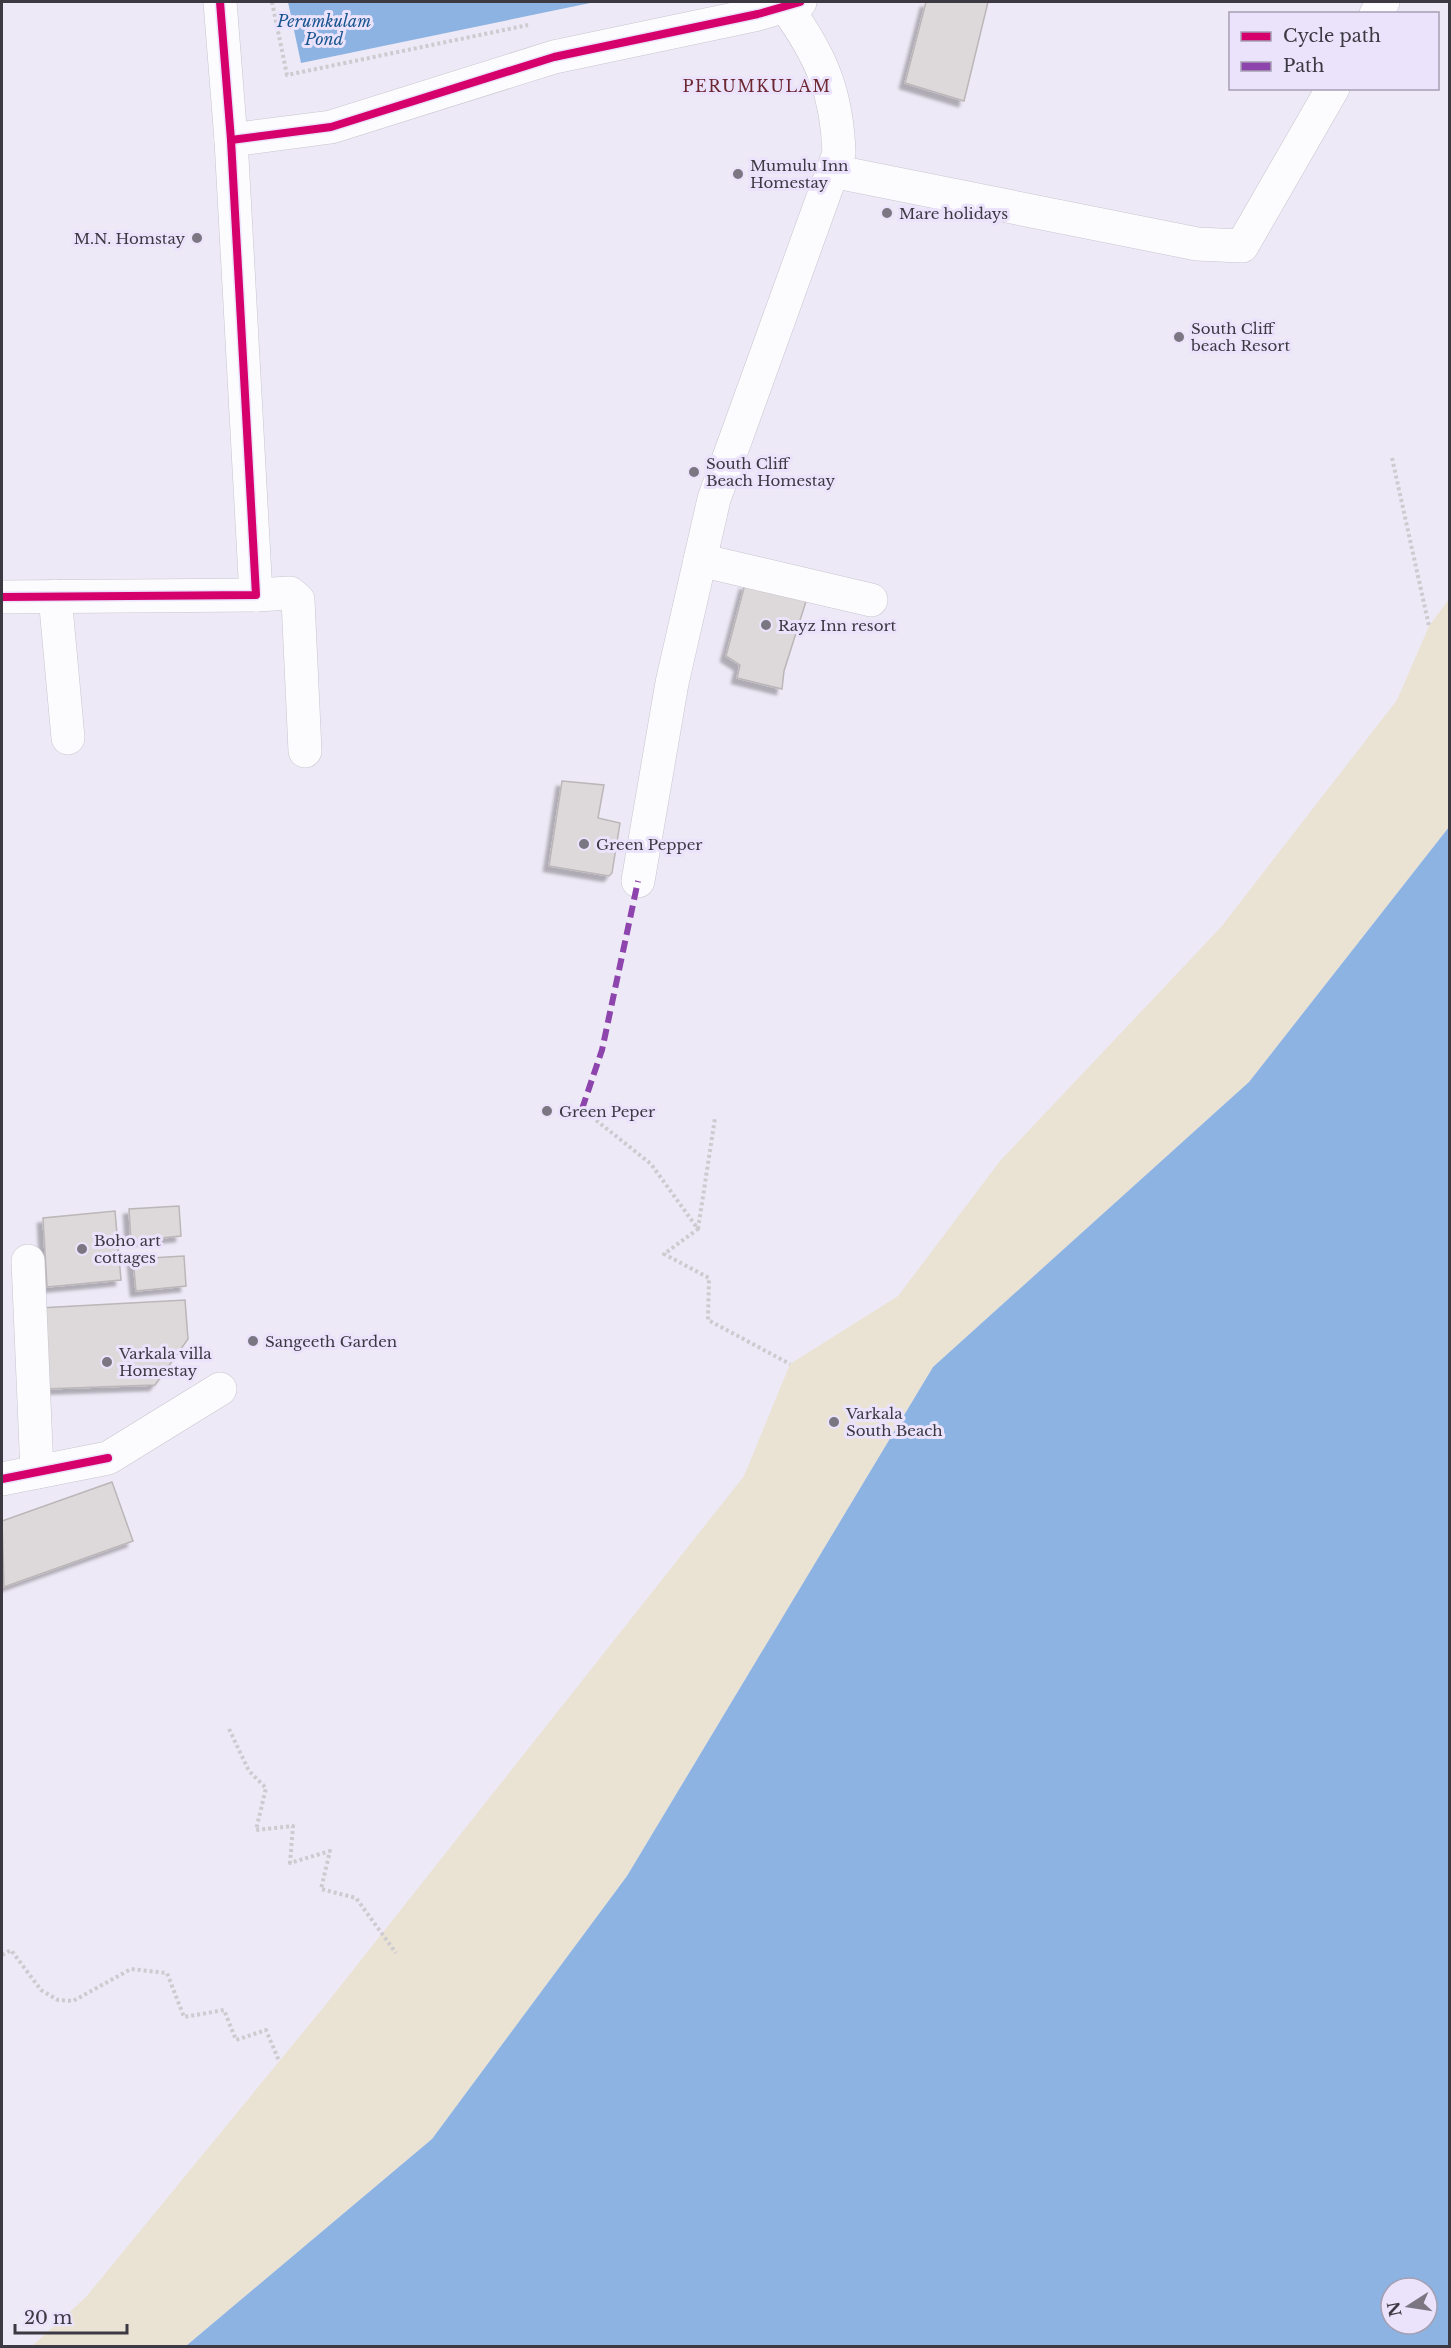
<svg xmlns="http://www.w3.org/2000/svg" width="1451" height="2348" font-family="'Libre Baskerville',serif">
<style>
.sand{fill:#eae3d4}
.water{fill:#8cb3e2;fill-rule:evenodd}
.building{fill:#ddd8d9;stroke:#bbb6b8;stroke-width:1.5;filter:url(#shadow)}
.lines{fill:none;stroke-linecap:round;stroke-linejoin:round}
.minor-casing{stroke:#c8c5cf;stroke-width:34}
.path{stroke:#cdcbcf;stroke-width:4;stroke-dasharray:3 3;stroke-linecap:butt}
.minor{stroke:#fcfcfe;stroke-width:33}
.quiet{stroke:#8e44ad;stroke-width:6;stroke-dasharray:12 6;stroke-linecap:butt}
.cycleway-casing{stroke:#ebe3fc;stroke-width:11}
.cycleway{stroke:#d6006c;stroke-width:8}
.poi-dot{fill:#7a7782;stroke:#ebe3fc;stroke-width:2}
.labels{text-anchor:middle;dominant-baseline:central;stroke-width:6;stroke-linejoin:round;paint-order:stroke}
.poi-label{font-size:15px;fill:#3c3943;stroke:#ebe3fc;text-anchor:start}
.water-label{font-size:16px;font-style:italic;fill:#19558f;stroke:#ebe3fc}
.neighbourhood-label{font-size:16px;letter-spacing:1.5px;fill:#6c262f;stroke:#ebe3fc}
</style>
<defs>
<filter id="shadow"><feDropShadow dx="-5.5" dy="5.5" stdDeviation="1.5" flood-color="#0004"/></filter>
</defs>
<rect width="100%" height="100%" fill="#ede9f6"/>
<polygon class="sand" points="1449,599 1449,827 1249,1082 933,1367 627,1876 432,2139 186,2346 32,2346 86,2297 327,2003 744,1476 790,1364 898,1296 1000,1161 1221,927 1397,700 1429,626"/>
<g class="water">
<polygon points="288,2 595,2 301,63"/>
<path d="M 1449,827 L 1449,2346 L 186,2346 L 432,2139 L 627,1876 L 933,1367 L 1249,1082 ZM 1391,2288 L 1427,2288 L 1427,2324 L 1391,2324 Z"/>
</g>
<g class="building">
<polygon points="926,2 988,2 964,101 905,83"/>
<polygon points="745,584 808,595 784,671 782,689 737,678 740,665 726,656"/>
<polygon points="562,781 604,785 598,818 620,823 612,873 609,876 549,866"/>
<polygon points="179,1206 181,1236 131,1241 129,1209"/>
<polygon points="115,1211 121,1280 47,1287 43,1218"/>
<polygon points="184,1256 186,1286 136,1291 133,1259"/>
<polygon points="185,1300 188,1339 155,1385 43,1389 39,1308"/>
<polygon points="112,1482 133,1541 4,1587 2,1521"/>
</g>
<g class="lines">
<defs>
<g id="minor">
<polyline points="220,2 231,140 331,127 554,57 758,14 800,2"/>
<polyline points="1376,14 1383,2"/>
<polyline points="832,171 1197,244 1242,246 1333,88"/>
<polyline points="700,560 871,600"/>
<polyline points="256,595 290,593 298,600 305,751"/>
<polyline points="55,596 68,738"/>
<polyline points="2,597 256,595 231,140"/>
<path d="M 638,881 L 672,683 L 714,499 L 839,153 C 837,92 821,56 786,7"/>
<polyline points="28,1261 37,1472"/>
<polyline points="2,1479 108,1458 220,1389"/>
</g>
</defs>
<use href="#minor" class="minor-casing"/>
<g class="path">
<polyline points="272,2 287,75 528,25"/>
<polyline points="1392,458 1429,626"/>
<polyline points="582,1109 651,1164 698,1229 664,1254 709,1278 708,1320 790,1364"/>
<polyline points="698,1229 715,1118"/>
<polyline points="229,1729 249,1771 266,1788 256,1830 293,1826 290,1863 330,1851 321,1889 356,1898 396,1953"/>
<polyline points="2,1955 11,1950 41,1990 58,2000 73,2001 131,1969 167,1973 184,2017 224,2010 236,2040 266,2030 279,2061"/>
</g>
<use href="#minor" class="minor"/>
<polyline class="quiet" points="582,1109 602,1050 638,881"/>
<defs>
<g id="cycleway">
<polyline points="220,2 231,140 331,127 554,57 758,14 800,2"/>
<polyline points="2,597 256,595 231,140"/>
<polyline points="2,1479 108,1458"/>
</g>
</defs>
<use href="#cycleway" class="cycleway-casing"/>
<use href="#cycleway" class="cycleway"/>
</g>
<g class="poi-dot">
<circle cx="738" cy="174" r="6"/>
<circle cx="887" cy="213" r="6"/>
<circle cx="197" cy="238" r="6"/>
<circle cx="1179" cy="337" r="6"/>
<circle cx="694" cy="472" r="6"/>
<circle cx="766" cy="625" r="6"/>
<circle cx="584" cy="844" r="6"/>
<circle cx="547" cy="1111" r="6"/>
<circle cx="82" cy="1249" r="6"/>
<circle cx="253" cy="1341" r="6"/>
<circle cx="107" cy="1362" r="6"/>
<circle cx="834" cy="1422" r="6"/>
</g>
<g class="labels">
<g class="poi-label">
<text x="750" y="165">Mumulu Inn<tspan x="750" dy="17">Homestay</tspan></text>
<text x="899" y="213">Mare holidays</text>
<text x="185" y="238" text-anchor="end">M.N. Homstay</text>
<text x="1191" y="328">South Cliff<tspan x="1191" dy="17">beach Resort</tspan></text>
<text x="706" y="463">South Cliff<tspan x="706" dy="17">Beach Homestay</tspan></text>
<text x="778" y="625">Rayz Inn resort</text>
<text x="596" y="844">Green Pepper</text>
<text x="559" y="1111">Green Peper</text>
<text x="94" y="1240">Boho art<tspan x="94" dy="17">cottages</tspan></text>
<text x="265" y="1341">Sangeeth Garden</text>
<text x="119" y="1353">Varkala villa<tspan x="119" dy="17">Homestay</tspan></text>
<text x="846" y="1413">Varkala<tspan x="846" dy="17">South Beach</tspan></text>
</g>
<g class="water-label">
<text x="324" y="21">Perumkulam<tspan x="324" dy="18">Pond</tspan></text>
</g>
<g class="neighbourhood-label">
<text x="757" y="86">PERUMKULAM</text>
</g>
</g>
<rect width="1451" height="2348" fill="none" stroke="#3c3943" stroke-width="6"/>
<rect x="1229" y="12" width="210" height="78" fill="#ebe3fc" stroke="#a59fb2" stroke-width="1.5"/>
<rect x="1241" y="32" width="30" height="9" fill="#d6006c" stroke="#a59fb2" stroke-width="1.5"/>
<text x="1283" y="42" font-size="18" fill="#3c3943">Cycle path</text>
<rect x="1241" y="62" width="30" height="9" fill="#8e44ad" stroke="#a59fb2" stroke-width="1.5"/>
<text x="1283" y="72" font-size="18" fill="#3c3943">Path</text>
<g transform="translate(1409 2306) rotate(258)"><circle r="28" fill="#ebe3fc" stroke="#a59fb2" stroke-width="1.5"/>
<path d="M0-4.5L10 22L0 15L-10 22Z" fill="#7a7782"/>
<text y="-9" font-size="16" font-weight="bold" text-anchor="middle" fill="#3c3943">N</text>
</g>
<path d="M15 2324v9h112v-9" fill="none" stroke="#3c3943" stroke-width="3"/>
<text x="24" y="2324" font-size="18" fill="#3c3943" stroke="#ebe3fc" stroke-width="4.5" paint-order="stroke">20 m</text>
</svg>
